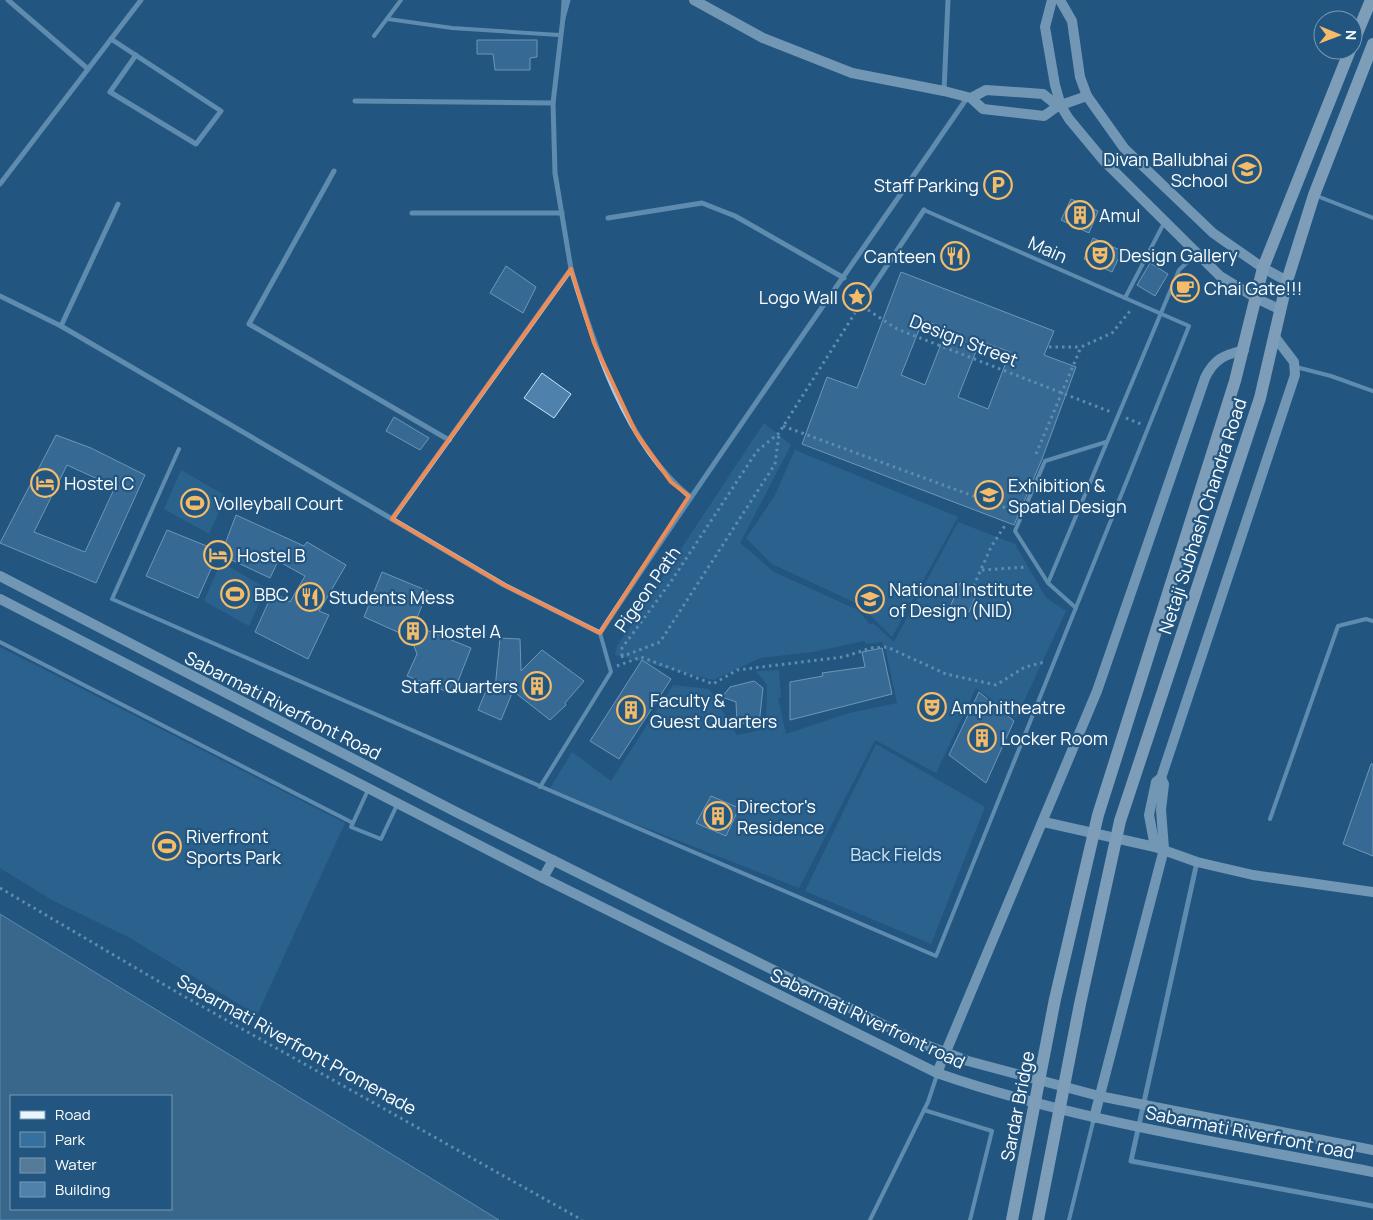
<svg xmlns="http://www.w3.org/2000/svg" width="1373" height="1220" font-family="Manrope,sans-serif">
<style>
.green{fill:#36709e}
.water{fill:#557b99;stroke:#9bc8e9;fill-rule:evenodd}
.building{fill:#4e82ac;stroke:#cbe3f6;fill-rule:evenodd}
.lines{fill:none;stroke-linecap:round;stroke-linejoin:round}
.path{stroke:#a8cce7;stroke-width:3;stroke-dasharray:2.5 4;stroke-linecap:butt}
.lane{stroke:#a8cce7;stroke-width:4}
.street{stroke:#a8cce7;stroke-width:5}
.secondary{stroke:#d2e6f6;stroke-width:10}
.primary{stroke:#eaf4fd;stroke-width:12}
.marked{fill:none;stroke:#ef8b55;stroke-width:4;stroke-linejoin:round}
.labels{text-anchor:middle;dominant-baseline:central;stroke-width:4.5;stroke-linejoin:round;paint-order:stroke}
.poi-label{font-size:18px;fill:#fff;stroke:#225680;text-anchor:start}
.street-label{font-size:18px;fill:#fff;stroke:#225680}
.park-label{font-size:18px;fill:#cbe3f6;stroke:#225680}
</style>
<rect width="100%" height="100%" fill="#225680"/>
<g class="green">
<polygon points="764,423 791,445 740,543 774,572 858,610 870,625 873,623 894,642 958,522 1015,544 1046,598 1066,611 1016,718 976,688 936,773 875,740 799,888 549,790 572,752 611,781 673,685 709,689 737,735 766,729 767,685 756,671 779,670 781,697 778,698 786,734 849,713 897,703 886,651 882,642 866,644 864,641 813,652 760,658 713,680 615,655 617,646"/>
<polygon points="795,450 958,517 892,637 860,605 772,564 746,538 774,497"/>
<polygon points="181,470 226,496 209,534 164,509"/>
<polygon points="221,562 266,588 249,626 204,601"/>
<polygon points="0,647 345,823 257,1015 130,938 52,900 0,868"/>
<polygon points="876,744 985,807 931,944 805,891"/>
</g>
<path class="water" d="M 0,914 L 499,1220 L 0,1220 ZM 11,1096 L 171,1096 L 171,1209 L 11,1209 Z"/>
<g class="building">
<polygon points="477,40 537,40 537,57 530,58 530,70 495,70 493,54 477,54"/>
<polygon points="1071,199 1098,211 1089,233 1061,220"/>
<polygon points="1093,238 1122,251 1112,272 1084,259"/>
<polygon points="1150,263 1168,274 1155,296 1137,285"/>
<polygon points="506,266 536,287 523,313 490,293"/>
<path d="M 901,272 L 1054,331 L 1044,355 L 1076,367 L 1042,459 L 1014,525 L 802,444 L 827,377 L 857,388 ZM 923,320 L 947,329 L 925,385 L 901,375 ZM 980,341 L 1010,352 L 988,409 L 958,397 Z"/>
<polygon points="542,373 571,394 554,418 524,398"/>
<polygon points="394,417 429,438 420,450 386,431"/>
<path d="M 56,435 L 91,448 L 145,475 L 96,583 L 0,543 ZM 67,465 L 115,487 L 85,552 L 34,532 Z"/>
<polygon points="236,515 304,546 307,542 346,565 319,611 329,615 308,659 255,632 273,592 290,602 305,576 278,561 270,578 221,555"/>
<polygon points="167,530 219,551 198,598 146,576"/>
<polygon points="382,572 428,591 414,625 471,648 453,694 407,676 417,654 411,638 364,617"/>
<polygon points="960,583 978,590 969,612 951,605"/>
<polygon points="500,638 520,639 521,671 542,650 584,681 565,703 566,705 550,720 513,691 501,720 478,710 488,686 495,689"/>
<polygon points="882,648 892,694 790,720 790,682 823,676 822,673 865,667 862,652"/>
<polygon points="642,660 671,679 619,759 590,741"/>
<polygon points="754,681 763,688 759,724 737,723 736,702 722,697 730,687"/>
<polygon points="979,692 1014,721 986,783 949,755"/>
<polygon points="1371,764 1373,764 1373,856 1343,844"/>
<polygon points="711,796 739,808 726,836 696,823"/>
</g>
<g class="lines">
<g class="path">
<polyline points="868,310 897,329 1111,412"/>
<polyline points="1049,347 1081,347"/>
<polyline points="1126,418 1141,424"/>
<polyline points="783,426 1014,511"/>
<polyline points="1036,454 1081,347 1112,333 1130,311"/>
<polyline points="982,570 1027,567"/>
<polyline points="971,592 991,547 1006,524"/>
<polyline points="622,656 622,648 670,583 757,451 779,433 855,313"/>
<polyline points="621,657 660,642 775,464 779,434"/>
<polyline points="617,666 641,657 713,684 737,670 843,657 871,648 887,647 946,674 996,685 1025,667 1045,662"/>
<polyline points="0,888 180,994 582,1220"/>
</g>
<g class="lane">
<polyline points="388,19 452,28 559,35"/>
<polyline points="374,36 401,0"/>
<polyline points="1317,196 1373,218"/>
<polyline points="1125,298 1164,223"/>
<polyline points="1296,367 1331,376 1373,391"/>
<polyline points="179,449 112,599 549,790 936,956 1189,326 924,210"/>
<polyline points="1048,583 1015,531 1045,461 1106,442"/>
<polyline points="1076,608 1048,583 1179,270 1196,254"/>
<polyline points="0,642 353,823 368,790"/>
<polyline points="540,787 611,672 600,633"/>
<polyline points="1270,819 1338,626 1366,619 1373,621"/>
<polyline points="353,823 351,827 381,839 397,805"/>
<polyline points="924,1110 992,1131 970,1220"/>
<polyline points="870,1220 928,1102 937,1075"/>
<polyline points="1069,1220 1094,1118"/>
</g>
<g class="street">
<polyline points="8,0 88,69"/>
<polyline points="564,0 563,18 568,0"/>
<polyline points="111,39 221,111 196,144 110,92 136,55"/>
<polyline points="944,91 948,0"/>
<polyline points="355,101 553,103"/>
<polyline points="334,171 249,324 449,440"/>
<polyline points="0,184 141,0"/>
<polyline points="412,213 562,213"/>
<polyline points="608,218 702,203 735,216 844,278"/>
<path d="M 571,269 C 595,347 625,443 689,496"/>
<polyline points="0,296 61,326 392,519 571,269 555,173 553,103 563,18"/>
<polyline points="860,306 924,210"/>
<polyline points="61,326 118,204"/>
<path d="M 392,519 L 504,585 L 600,633 C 719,452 845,276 967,98"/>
<polyline points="1197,862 1131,1161 1373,1206"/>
</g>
<g class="secondary">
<polyline points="694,0 763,38 852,73 944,91 971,98 983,109 1044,116 1058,106 1043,94 986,90 971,98"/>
<polyline points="1052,0 1045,27 1055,85 1061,106 1069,119 1104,161 1220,276 1256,298 1281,310"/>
<polyline points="1060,0 1072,21 1080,77 1087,96 1124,148 1213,233 1263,268 1287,281"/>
<polyline points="1058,106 1087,96"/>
<polyline points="0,576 458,813 918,1042 968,1061 1099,1096 1373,1150"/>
<path d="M 0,599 L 543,878 L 937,1073 C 1078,1122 1227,1143 1373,1172"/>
<polyline points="1161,778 1295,375 1294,362 1275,337"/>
<polyline points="1044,822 1155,847 1197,862 1253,875 1373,892"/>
<polyline points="543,878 553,860"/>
<path d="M 937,1073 L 1097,691 L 1205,378 C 1214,359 1224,355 1244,350"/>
<polyline points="1094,1118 1164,849 1161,810 1164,784 1161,778 1156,782 1149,815 1155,847"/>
</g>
<g class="primary">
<polyline points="1353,43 1371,0"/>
<polyline points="1012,1220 1055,999 1098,815 1235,381 1263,268 1350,50"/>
<polyline points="1038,1220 1080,1004 1120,821 1260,398 1287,281 1314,195 1373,44"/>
</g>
</g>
<path d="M0 0H1373V1220H0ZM 571,269 L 594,343 L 636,433 L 671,482 L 689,496 L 600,633 L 504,585 L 392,519 Z" fill="#225680" fill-opacity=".55" fill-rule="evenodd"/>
<path class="marked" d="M 571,269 L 594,343 L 636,433 L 671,482 L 689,496 L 600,633 L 504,585 L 392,519 Z"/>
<defs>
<symbol id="school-ring" viewBox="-11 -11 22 22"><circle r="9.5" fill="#225680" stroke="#f4bc69" stroke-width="1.5"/><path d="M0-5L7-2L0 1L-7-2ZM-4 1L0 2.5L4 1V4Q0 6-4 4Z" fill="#f4bc69"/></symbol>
<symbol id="parking-ring" viewBox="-11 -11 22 22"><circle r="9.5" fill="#225680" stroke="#f4bc69" stroke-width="1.5"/><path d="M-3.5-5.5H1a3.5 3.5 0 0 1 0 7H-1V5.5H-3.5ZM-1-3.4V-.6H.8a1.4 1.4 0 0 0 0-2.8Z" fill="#f4bc69"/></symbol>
<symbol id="building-ring" viewBox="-11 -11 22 22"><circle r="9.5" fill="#225680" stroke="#f4bc69" stroke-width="1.5"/><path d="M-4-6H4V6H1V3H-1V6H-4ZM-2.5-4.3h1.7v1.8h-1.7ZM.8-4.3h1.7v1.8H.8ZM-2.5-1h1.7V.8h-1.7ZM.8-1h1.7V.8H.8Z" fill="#f4bc69"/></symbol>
<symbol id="theatre-ring" viewBox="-11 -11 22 22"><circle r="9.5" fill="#225680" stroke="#f4bc69" stroke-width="1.5"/><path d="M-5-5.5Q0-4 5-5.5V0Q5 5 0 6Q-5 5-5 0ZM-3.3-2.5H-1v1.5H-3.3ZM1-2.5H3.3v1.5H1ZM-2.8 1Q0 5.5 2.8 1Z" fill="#f4bc69"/></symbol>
<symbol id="restaurant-ring" viewBox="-11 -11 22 22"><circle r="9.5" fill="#225680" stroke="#f4bc69" stroke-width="1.5"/><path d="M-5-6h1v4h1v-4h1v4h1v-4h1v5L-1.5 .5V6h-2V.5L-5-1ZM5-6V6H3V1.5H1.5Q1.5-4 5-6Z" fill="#f4bc69"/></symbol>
<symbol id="cafe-ring" viewBox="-11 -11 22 22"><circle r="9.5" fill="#225680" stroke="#f4bc69" stroke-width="1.5"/><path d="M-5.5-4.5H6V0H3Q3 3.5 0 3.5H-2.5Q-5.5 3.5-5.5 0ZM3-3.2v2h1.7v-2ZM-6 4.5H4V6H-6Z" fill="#f4bc69"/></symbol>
<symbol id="sight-ring" viewBox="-11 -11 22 22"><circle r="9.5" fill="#225680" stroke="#f4bc69" stroke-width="1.5"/><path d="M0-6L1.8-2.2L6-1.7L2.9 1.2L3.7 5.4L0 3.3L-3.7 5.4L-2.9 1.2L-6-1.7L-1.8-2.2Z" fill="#f4bc69"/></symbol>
<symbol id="hotel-ring" viewBox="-11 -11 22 22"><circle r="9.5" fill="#225680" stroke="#f4bc69" stroke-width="1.5"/><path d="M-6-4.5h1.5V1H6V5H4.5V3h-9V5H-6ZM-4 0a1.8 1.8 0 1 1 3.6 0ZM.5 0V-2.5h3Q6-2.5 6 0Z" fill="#f4bc69"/></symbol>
<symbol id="stadium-ring" viewBox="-11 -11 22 22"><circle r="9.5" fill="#225680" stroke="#f4bc69" stroke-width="1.5"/><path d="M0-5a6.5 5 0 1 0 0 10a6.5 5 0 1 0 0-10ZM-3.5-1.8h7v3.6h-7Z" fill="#f4bc69"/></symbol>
<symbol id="university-ring" viewBox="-11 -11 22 22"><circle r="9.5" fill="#225680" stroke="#f4bc69" stroke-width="1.5"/><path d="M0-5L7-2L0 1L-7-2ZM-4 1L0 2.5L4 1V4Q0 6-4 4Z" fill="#f4bc69"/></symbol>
</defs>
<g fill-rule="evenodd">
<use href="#school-ring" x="1231" y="153" width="32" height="32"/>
<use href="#parking-ring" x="982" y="169" width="32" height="32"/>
<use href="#building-ring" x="1064" y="199" width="32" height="32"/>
<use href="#theatre-ring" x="1084" y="239" width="32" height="32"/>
<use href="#restaurant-ring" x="939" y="240" width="32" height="32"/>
<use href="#cafe-ring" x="1169" y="272" width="32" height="32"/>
<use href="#sight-ring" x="841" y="281" width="32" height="32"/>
<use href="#hotel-ring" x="29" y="467" width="32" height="32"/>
<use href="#school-ring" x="973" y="479" width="32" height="32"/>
<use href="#stadium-ring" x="179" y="487" width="32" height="32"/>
<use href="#hotel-ring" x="202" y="539" width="32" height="32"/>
<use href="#stadium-ring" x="219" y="578" width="32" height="32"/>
<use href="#restaurant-ring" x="294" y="581" width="32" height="32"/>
<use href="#university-ring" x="854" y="583" width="32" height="32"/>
<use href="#building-ring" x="397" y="615" width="32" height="32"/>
<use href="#building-ring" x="521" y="670" width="32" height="32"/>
<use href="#theatre-ring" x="916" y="691" width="32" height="32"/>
<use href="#building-ring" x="615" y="694" width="32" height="32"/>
<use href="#building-ring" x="966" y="722" width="32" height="32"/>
<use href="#building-ring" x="702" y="800" width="32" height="32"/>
<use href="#stadium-ring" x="151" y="830" width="32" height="32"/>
</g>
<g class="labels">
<g class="poi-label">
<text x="1228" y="159" text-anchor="end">Divan Ballubhai<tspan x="1228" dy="21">School</tspan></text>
<text x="979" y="185" text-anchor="end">Staff Parking</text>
<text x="1099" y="215">Amul</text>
<text x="1119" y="255">Design Gallery</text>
<text x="936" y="256" text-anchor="end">Canteen</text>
<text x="1204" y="288">Chai Gate!!!</text>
<text x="838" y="297" text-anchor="end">Logo Wall</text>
<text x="64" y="483">Hostel C</text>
<text x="1008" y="485">Exhibition &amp;<tspan x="1008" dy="21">Spatial Design</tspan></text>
<text x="214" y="503">Volleyball Court</text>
<text x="237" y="555">Hostel B</text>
<text x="889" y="589">National Institute<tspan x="889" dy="21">of Design (NID)</tspan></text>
<text x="254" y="594">BBC</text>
<text x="329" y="597">Students Mess</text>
<text x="432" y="631">Hostel A</text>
<text x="518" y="686" text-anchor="end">Staff Quarters</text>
<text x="650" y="700">Faculty &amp;<tspan x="650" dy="21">Guest Quarters</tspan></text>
<text x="951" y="707">Amphitheatre</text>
<text x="1001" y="738">Locker Room</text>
<text x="737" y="806">Director's<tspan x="737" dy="21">Residence</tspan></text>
<text x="186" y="836">Riverfront<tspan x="186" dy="21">Sports Park</tspan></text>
</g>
<g class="street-label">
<text transform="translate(1048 249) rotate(24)">Main</text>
<text transform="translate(964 340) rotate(21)">Design Street</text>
<text transform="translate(1202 516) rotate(-72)">Netaji Subhash Chandra Road</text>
<text transform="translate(647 589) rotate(-55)">Pigeon Path</text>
<text transform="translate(283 705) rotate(27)">Sabarmati Riverfront Road</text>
<text transform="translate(868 1018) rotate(25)">Sabarmati Riverfront road</text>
<text transform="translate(297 1044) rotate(29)">Sabarmati Riverfront Promenade</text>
<text transform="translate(1017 1106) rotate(-79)">Sardar Bridge</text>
<text transform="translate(1250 1132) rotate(11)">Sabarmati Riverfront road</text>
</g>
<g class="park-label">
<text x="896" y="854">Back Fields</text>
</g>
</g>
<rect x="10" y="1095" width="162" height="115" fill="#225680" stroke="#7a9ab3"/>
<rect x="20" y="1111" width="25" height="8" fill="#eaf4fd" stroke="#7a9ab3"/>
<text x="55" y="1120" font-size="15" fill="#ffffff">Road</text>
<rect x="20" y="1132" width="25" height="15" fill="#36709e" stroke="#7a9ab3"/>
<text x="55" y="1145" font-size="15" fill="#ffffff">Park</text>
<rect x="20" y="1158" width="25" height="15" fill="#557b99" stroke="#7a9ab3"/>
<text x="55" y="1170" font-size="15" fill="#ffffff">Water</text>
<rect x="20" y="1182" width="25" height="15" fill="#4e82ac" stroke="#7a9ab3"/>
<text x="55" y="1195" font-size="15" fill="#ffffff">Building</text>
<g transform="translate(1338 35) rotate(91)"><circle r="24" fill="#225680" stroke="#7a9ab3"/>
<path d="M0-4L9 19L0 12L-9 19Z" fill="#f4bc69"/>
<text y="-8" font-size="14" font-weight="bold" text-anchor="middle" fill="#ffffff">N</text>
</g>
</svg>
